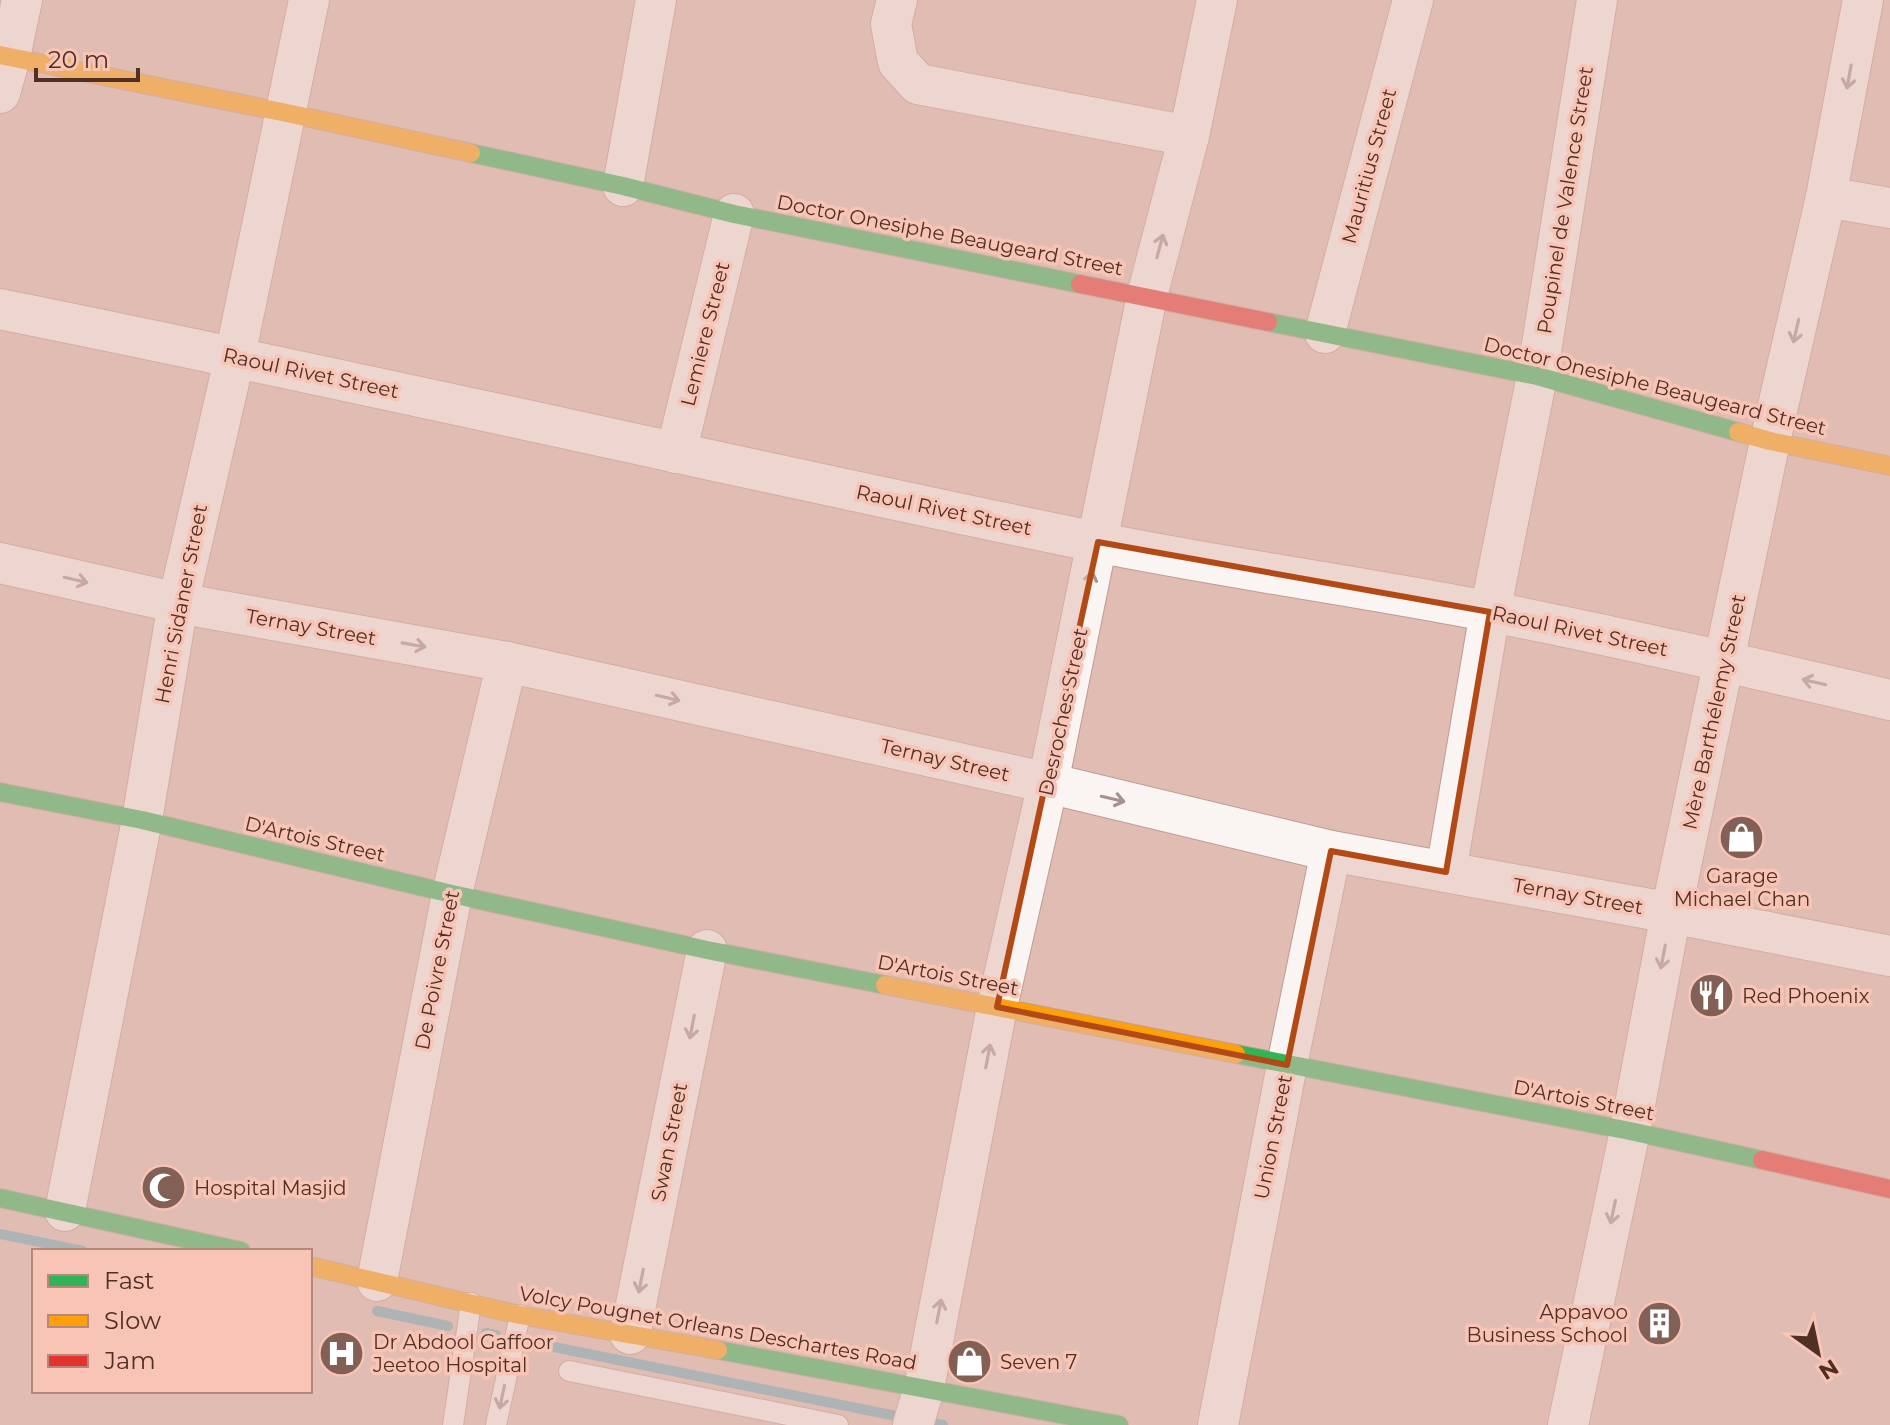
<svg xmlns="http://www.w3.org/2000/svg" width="1890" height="1425" font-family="Montserrat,sans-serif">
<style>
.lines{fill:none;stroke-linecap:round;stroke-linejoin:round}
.stream{stroke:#70aab8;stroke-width:10}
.lane-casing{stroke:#bd9c93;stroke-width:22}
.street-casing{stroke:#bd9c93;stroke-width:42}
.fast-casing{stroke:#bd9c93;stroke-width:20}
.slow-casing{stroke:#bd9c93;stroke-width:20}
.jam-casing{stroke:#bd9c93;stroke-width:20}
.lane{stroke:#faf5f3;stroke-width:20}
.street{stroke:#faf5f3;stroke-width:40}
.fast{stroke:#30b455;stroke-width:18}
.slow{stroke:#ff9f0a;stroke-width:18}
.jam{stroke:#e5322d;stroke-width:18}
.oneway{stroke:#a5928c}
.marked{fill:none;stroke:#b34a15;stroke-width:6;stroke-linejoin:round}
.labels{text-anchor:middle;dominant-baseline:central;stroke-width:7;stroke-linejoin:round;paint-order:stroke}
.street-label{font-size:20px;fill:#502f25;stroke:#f7c4b5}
.poi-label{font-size:20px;fill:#502f25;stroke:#f7c4b5;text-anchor:start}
</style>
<rect width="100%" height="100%" fill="#e1bcb2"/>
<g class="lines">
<g class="stream">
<polyline points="0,1234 83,1251"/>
<polyline points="377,1311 448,1326"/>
<polyline points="486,1333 496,1335"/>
<polyline points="534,1343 906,1418"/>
<polyline points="922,1421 943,1425"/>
</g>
<defs>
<g id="lane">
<polyline points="569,1371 838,1425"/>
<polyline points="453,1425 471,1303"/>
<polyline points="496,1425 520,1315"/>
</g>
<g id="street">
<polyline points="897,0 891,24 898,62 918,84 1189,136"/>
<polyline points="0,93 10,57 22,0"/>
<polyline points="623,186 656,0"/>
<polyline points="1826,197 1890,208"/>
<path d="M 0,309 C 365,382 727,466 1091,541 C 1224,568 1359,586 1492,612 C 1625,638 1758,669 1890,700"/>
<polyline points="1325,333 1413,0"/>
<polyline points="676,453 734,214"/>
<polyline points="0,563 178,603 507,662 1048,783 1331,851 1671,913 1890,956"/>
<polyline points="1446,872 1490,612 1537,376 1597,0"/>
<polyline points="65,1211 142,820 178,603 235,356 309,0"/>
<polyline points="377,1281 452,894 507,662"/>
<polyline points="630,1334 707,950"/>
<polyline points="913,1425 924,1388 997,1007 1048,783 1147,296 1189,136 1217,0"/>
<polyline points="1218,1425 1287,1065 1331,851"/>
<polyline points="1568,1425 1630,1131 1671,913 1770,441 1826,197 1863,0"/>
</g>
<g id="fast">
<polyline points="471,153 623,186 734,214 1080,284"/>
<polyline points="1268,322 1537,376 1738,432"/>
<polyline points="0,792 142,820 452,894 707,950 885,985"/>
<polyline points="1236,1054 1630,1131 1762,1160"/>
<polyline points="0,1198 241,1251"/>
<polyline points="718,1350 1119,1425"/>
</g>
<g id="slow">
<polyline points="0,55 287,113 471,153"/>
<polyline points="1738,432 1770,441 1890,466"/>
<polyline points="885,985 1236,1054"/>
<polyline points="310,1266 520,1315 718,1350"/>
</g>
<g id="jam">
<polyline points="1080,284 1268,322"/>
<polyline points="1762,1160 1890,1189"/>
</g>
</defs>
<use href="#lane" class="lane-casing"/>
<use href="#street" class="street-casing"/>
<use href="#fast" class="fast-casing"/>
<use href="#slow" class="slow-casing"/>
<use href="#jam" class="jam-casing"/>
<use href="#lane" class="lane"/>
<use href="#street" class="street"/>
<use href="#fast" class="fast"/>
<use href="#slow" class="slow"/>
<use href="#jam" class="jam"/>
</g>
<defs><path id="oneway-shaft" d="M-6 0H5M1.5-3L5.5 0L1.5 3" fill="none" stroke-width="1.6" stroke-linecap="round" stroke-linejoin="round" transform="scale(2)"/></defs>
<g class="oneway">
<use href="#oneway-shaft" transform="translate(1849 77) rotate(100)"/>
<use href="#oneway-shaft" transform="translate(1160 246) rotate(-75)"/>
<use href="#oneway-shaft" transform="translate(1796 331) rotate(103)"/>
<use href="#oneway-shaft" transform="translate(76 580) rotate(13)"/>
<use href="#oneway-shaft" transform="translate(1090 583) rotate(-78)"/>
<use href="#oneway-shaft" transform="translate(414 645) rotate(10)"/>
<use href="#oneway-shaft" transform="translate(1814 682) rotate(-167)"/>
<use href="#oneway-shaft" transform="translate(668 698) rotate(13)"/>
<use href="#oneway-shaft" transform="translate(1113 799) rotate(13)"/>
<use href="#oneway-shaft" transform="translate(1663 957) rotate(101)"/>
<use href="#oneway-shaft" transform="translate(692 1027) rotate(101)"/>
<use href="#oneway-shaft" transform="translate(988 1056) rotate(-79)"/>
<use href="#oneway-shaft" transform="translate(1613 1212) rotate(102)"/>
<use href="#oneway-shaft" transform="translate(641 1281) rotate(101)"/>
<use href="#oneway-shaft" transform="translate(939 1311) rotate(-79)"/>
<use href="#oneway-shaft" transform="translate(502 1397) rotate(102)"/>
</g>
<path d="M0 0H1890V1425H0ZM 1098,542 L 1490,612 L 1446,872 L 1331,851 L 1287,1065 L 997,1007 Z" fill="#e1bcb2" fill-opacity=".55" fill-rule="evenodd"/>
<path class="marked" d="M 1098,542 L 1490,612 L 1446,872 L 1331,851 L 1287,1065 L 997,1007 Z"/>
<defs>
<symbol id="shop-disc" viewBox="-11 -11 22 22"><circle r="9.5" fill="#836056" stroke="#f7c4b5"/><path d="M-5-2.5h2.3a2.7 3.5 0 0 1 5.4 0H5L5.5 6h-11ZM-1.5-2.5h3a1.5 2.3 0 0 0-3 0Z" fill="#fff"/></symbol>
<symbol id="restaurant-disc" viewBox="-11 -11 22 22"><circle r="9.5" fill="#836056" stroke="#f7c4b5"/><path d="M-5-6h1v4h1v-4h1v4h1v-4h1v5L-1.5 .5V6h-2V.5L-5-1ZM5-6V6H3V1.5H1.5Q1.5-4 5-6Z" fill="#fff"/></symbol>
<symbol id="mosque-disc" viewBox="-11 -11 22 22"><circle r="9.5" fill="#836056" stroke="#f7c4b5"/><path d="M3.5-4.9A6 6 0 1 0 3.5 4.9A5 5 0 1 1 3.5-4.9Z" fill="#fff"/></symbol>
<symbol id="building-disc" viewBox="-11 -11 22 22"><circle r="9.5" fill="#836056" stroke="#f7c4b5"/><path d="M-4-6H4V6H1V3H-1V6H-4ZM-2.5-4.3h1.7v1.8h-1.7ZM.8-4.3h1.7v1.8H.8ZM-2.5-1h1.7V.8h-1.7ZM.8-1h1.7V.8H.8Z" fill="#fff"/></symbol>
<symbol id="hospital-disc" viewBox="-11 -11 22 22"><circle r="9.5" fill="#836056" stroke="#f7c4b5"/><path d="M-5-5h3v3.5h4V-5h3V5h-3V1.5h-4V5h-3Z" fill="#fff"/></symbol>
</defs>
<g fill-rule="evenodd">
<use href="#shop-disc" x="1716" y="812" width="51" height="51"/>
<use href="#restaurant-disc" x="1686" y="970" width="51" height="51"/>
<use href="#mosque-disc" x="138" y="1162" width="51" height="51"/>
<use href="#building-disc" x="1634" y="1298" width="51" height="51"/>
<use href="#hospital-disc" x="316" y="1328" width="51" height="51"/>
<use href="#shop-disc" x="944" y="1336" width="51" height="51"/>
</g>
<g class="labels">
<g class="street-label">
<text transform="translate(1369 166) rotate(-75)">Mauritius Street</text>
<text transform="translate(1565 200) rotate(-81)">Poupinel de Valence Street</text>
<text transform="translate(950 235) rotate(11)">Doctor Onesiphe Beaugeard Street</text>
<text transform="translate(705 334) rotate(-76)">Lemiere Street</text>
<text transform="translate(311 373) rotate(12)">Raoul Rivet Street</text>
<text transform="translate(1655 386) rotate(14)">Doctor Onesiphe Beaugeard Street</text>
<text transform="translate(944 510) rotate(12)">Raoul Rivet Street</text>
<text transform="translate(181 604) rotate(-79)">Henri Sidaner Street</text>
<text transform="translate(311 627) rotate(10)">Ternay Street</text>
<text transform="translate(1580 631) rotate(12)">Raoul Rivet Street</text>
<text transform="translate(1063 712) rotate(-78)">Desroches Street</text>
<text transform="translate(1714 712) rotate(-78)">Mère Barthélemy Street</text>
<text transform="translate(945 760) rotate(13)">Ternay Street</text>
<text transform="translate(315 839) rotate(13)">D'Artois Street</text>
<text transform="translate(1578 896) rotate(10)">Ternay Street</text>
<text transform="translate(437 970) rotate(-79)">De Poivre Street</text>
<text transform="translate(948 975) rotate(11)">D'Artois Street</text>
<text transform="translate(1584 1100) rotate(11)">D'Artois Street</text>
<text transform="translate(1273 1137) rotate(-79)">Union Street</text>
<text transform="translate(669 1142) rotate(-79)">Swan Street</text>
<text transform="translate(718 1328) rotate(10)">Volcy Pougnet Orleans Deschartes Road</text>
</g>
<g class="poi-label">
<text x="1742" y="876" text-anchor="middle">Garage<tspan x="1742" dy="23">Michael Chan</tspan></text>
<text x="1742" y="996">Red Phoenix</text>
<text x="194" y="1188">Hospital Masjid</text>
<text x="1628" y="1312" text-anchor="end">Appavoo<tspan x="1628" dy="23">Business School</tspan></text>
<text x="373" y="1342">Dr Abdool Gaffoor<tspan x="373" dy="23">Jeetoo Hospital</tspan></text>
<text x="1000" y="1362">Seven 7</text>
</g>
</g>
<rect x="32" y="1249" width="280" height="144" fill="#f7c4b5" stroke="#b4887b" stroke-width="2"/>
<rect x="48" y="1275" width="40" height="12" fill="#30b455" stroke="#b4887b" stroke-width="2"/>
<text x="104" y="1289" font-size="24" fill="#502f25">Fast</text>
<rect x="48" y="1315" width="40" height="12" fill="#ff9f0a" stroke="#b4887b" stroke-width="2"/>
<text x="104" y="1329" font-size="24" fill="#502f25">Slow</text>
<rect x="48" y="1355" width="40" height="12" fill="#e5322d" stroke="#b4887b" stroke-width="2"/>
<text x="104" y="1369" font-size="24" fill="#502f25">Jam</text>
<g transform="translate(1818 1353) rotate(147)" stroke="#f7c4b5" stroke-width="6" paint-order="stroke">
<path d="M0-6L14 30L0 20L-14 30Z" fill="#502f25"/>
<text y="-12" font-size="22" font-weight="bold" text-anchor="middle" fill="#502f25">N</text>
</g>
<path d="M36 68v12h102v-12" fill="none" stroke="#502f25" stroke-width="4"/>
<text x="48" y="68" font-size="24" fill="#502f25" stroke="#f7c4b5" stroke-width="6" paint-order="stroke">20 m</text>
</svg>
